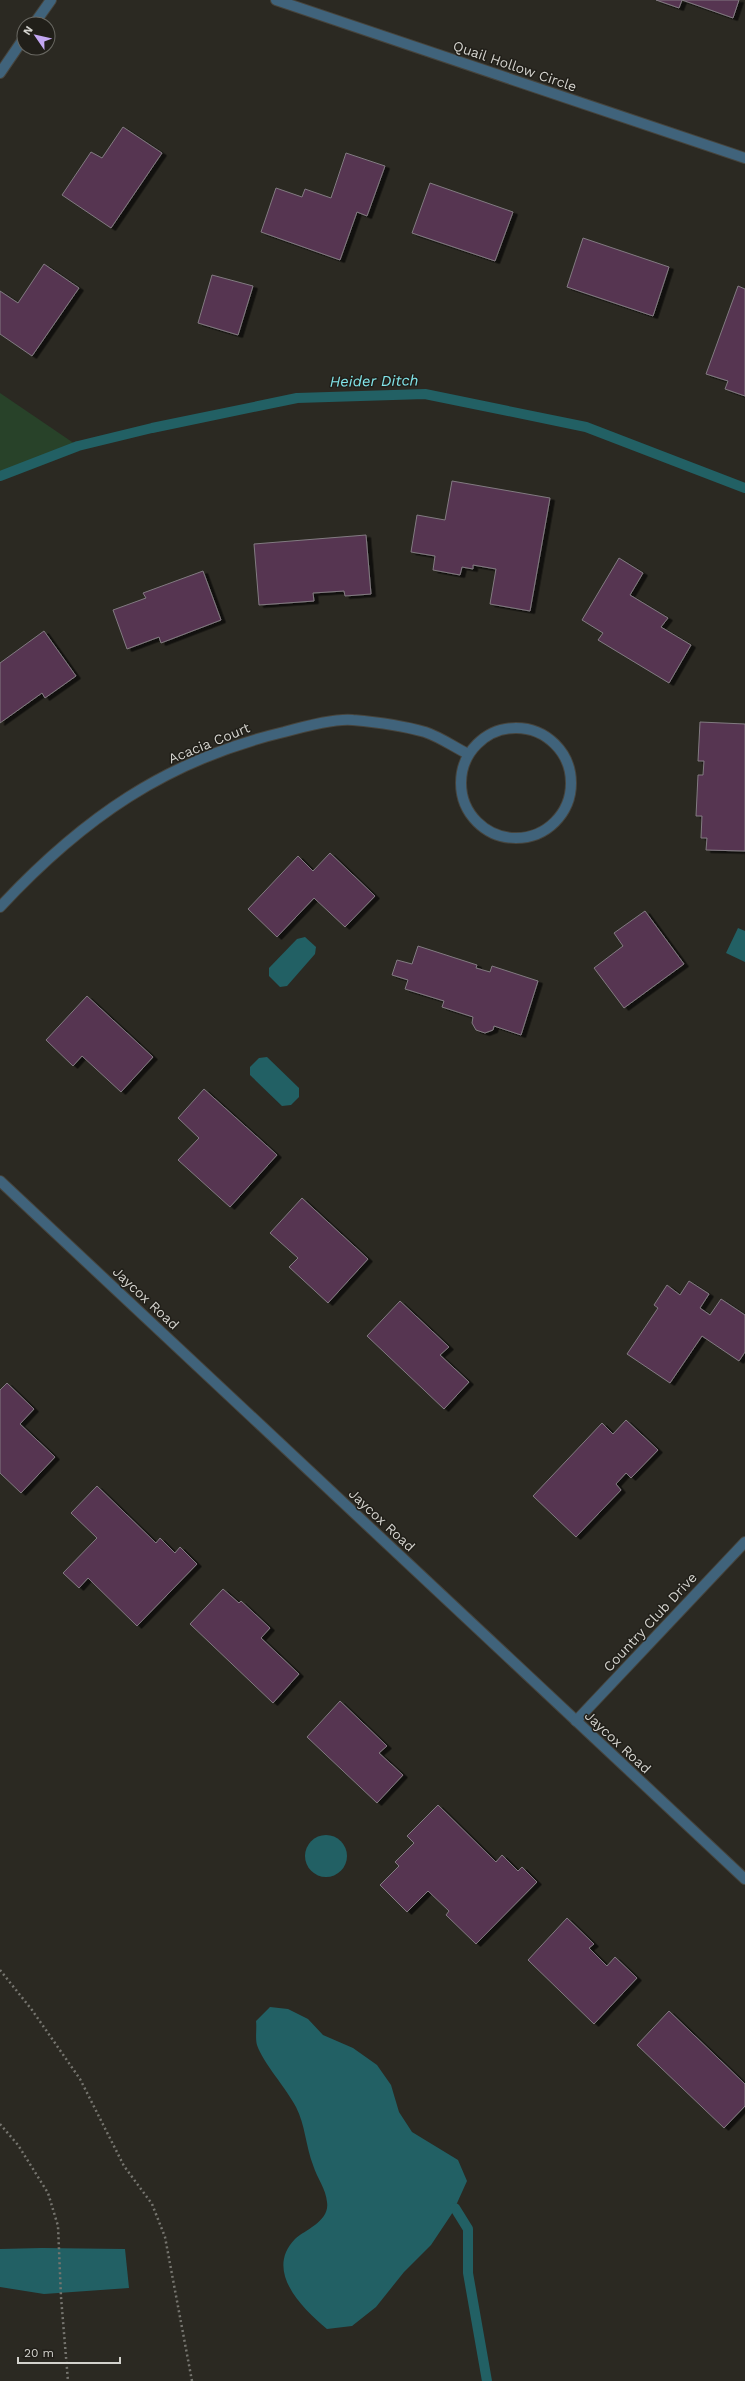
<svg xmlns="http://www.w3.org/2000/svg" width="745" height="2381" font-family="'Work Sans',sans-serif">
<style>
.green{fill:#284229}
.water{fill:#226064}
.lines{fill:none;stroke-linecap:round;stroke-linejoin:round}
.stream{stroke:#226064;stroke-width:10}
.building{fill:#563551;stroke:#827b81;filter:url(#shadow)}
.minor-casing{stroke:#46443d;stroke-width:12}
.path{stroke:#76756f;stroke-width:2.5;stroke-dasharray:2 3;stroke-linecap:butt}
.minor{stroke:#40637b;stroke-width:10}
.labels{text-anchor:middle;dominant-baseline:central;stroke-width:3;stroke-linejoin:round;paint-order:stroke}
.street-label{font-size:14px;fill:#d3d2cd;stroke:#211f19}
.water-label{font-size:15px;font-style:italic;fill:#82e5ea;stroke:#211f19}
</style>
<defs>
<filter id="shadow"><feDropShadow dx="4.5" dy="2.5" stdDeviation="0" flood-color="#0009"/></filter>
</defs>
<rect width="100%" height="100%" fill="#2b2922"/>
<polygon class="green" points="0,393 78,446 0,476"/>
<g class="water">
<polygon points="738,928 745,931 745,962 726,953"/>
<polygon points="305,937 316,947 315,954 287,986 280,987 269,976 269,968 297,939"/>
<polygon points="267,1057 299,1088 299,1097 291,1105 282,1106 250,1075 250,1067 259,1058"/>
<circle cx="326" cy="1856" r="21"/>
<path d="M 270,2007 L 288,2009 L 308,2019 L 323,2035 L 353,2048 L 377,2065 L 391,2085 L 399,2112 L 412,2132 L 458,2160 L 467,2181 L 453,2212 L 431,2245 L 404,2272 L 376,2307 L 352,2326 L 327,2329 C 302,2308 264,2271 295,2239 C 306,2229 330,2221 327,2202 C 326,2189 317,2178 313,2165 C 306,2147 305,2124 296,2107 C 287,2089 263,2063 257,2045 C 255,2038 257,2028 256,2021 Z"/>
<polygon points="42,2248 125,2249 129,2288 44,2294 0,2287 0,2249"/>
</g>
<g class="lines">
<g class="stream">
<polyline points="0,476 78,446 152,428 297,398 425,394 586,427 745,488"/>
<polyline points="455,2208 468,2229 468,2273 487,2381"/>
</g>
</g>
<g class="building">
<polygon points="656,0 739,0 733,18 682,0 679,8"/>
<polygon points="123,127 162,153 111,228 62,195 91,152 102,158"/>
<polygon points="346,153 385,166 367,216 357,212 340,260 261,232 276,188 302,197 305,189 331,198"/>
<polygon points="430,183 513,212 495,261 412,233"/>
<polygon points="583,238 669,267 653,316 567,287"/>
<polygon points="44,264 79,288 32,356 0,334 0,291 18,303"/>
<polygon points="212,275 253,286 238,335 198,323"/>
<polygon points="738,286 745,289 745,396 725,389 728,381 706,374"/>
<polygon points="452,481 550,498 530,611 490,604 496,569 473,565 473,569 462,567 460,575 433,570 435,556 411,552 417,515 445,520"/>
<polygon points="366,535 371,594 345,596 344,591 313,593 314,601 259,605 254,544"/>
<polygon points="619,558 643,573 630,595 668,618 661,627 691,645 669,683 598,640 603,633 582,620"/>
<polygon points="203,571 221,620 161,643 159,637 127,649 113,610 146,598 143,593"/>
<polygon points="44,631 76,676 45,698 42,693 0,723 0,663"/>
<polygon points="700,722 745,724 745,851 706,850 707,838 701,838 702,816 696,816 698,775 703,775 704,761 698,761"/>
<polygon points="330,853 375,896 345,927 314,898 277,937 248,909 298,856 313,871"/>
<polygon points="645,911 684,964 624,1008 594,968 623,946 614,933"/>
<polygon points="418,946 477,965 476,968 490,972 492,966 538,981 521,1035 494,1026 493,1030 485,1033 476,1030 472,1023 473,1017 442,1007 444,1001 405,989 408,980 392,975 397,960 412,964"/>
<polygon points="87,996 153,1057 121,1092 82,1056 73,1066 46,1040"/>
<polygon points="204,1089 277,1155 230,1207 178,1160 199,1138 178,1118"/>
<polygon points="302,1198 368,1259 328,1303 289,1267 298,1258 270,1233"/>
<polygon points="689,1281 709,1294 700,1308 710,1315 721,1299 745,1315 745,1352 739,1361 702,1336 670,1383 627,1354 658,1308 654,1305 667,1285 680,1295"/>
<polygon points="400,1301 449,1347 440,1355 469,1382 444,1409 367,1336"/>
<polygon points="7,1383 34,1409 20,1424 55,1457 21,1493 0,1473 0,1390"/>
<polygon points="626,1420 658,1450 631,1478 626,1473 616,1484 621,1490 576,1537 533,1496 602,1423 613,1434"/>
<polygon points="97,1486 156,1543 160,1538 175,1553 180,1547 197,1564 137,1626 88,1578 79,1588 63,1573 97,1538 71,1513"/>
<polygon points="223,1589 239,1603 241,1601 270,1628 261,1638 299,1674 273,1703 190,1624"/>
<polygon points="340,1701 387,1746 379,1753 403,1775 377,1803 307,1737"/>
<polygon points="438,1805 496,1862 502,1855 518,1871 522,1867 537,1882 476,1944 446,1915 449,1911 428,1891 407,1912 380,1885 399,1866 395,1862 414,1843 407,1836"/>
<polygon points="567,1918 594,1944 589,1948 607,1966 615,1957 637,1978 594,2024 528,1960"/>
<polygon points="669,2011 745,2084 745,2106 724,2128 637,2045"/>
</g>
<g class="lines">
<defs>
<g id="minor">
<polyline points="276,0 745,158"/>
<polyline points="34,24 51,0"/>
<polyline points="0,73 24,38"/>
<circle cx="516" cy="783" r="55"/>
<path d="M 0,907 C 82,819 166,760 284,732 C 302,727 336,718 353,720 C 375,722 404,726 425,732 C 440,737 454,747 468,754"/>
<polyline points="0,1181 745,1879"/>
<polyline points="576,1721 745,1542"/>
</g>
</defs>
<use href="#minor" class="minor-casing"/>
<g class="path">
<polyline points="0,1970 32,2010 80,2079 124,2166 152,2204 165,2237 192,2381"/>
<polyline points="0,2124 18,2145 48,2193 58,2226 61,2297 68,2381"/>
</g>
<use href="#minor" class="minor"/>
</g>
<g class="labels">
<g class="street-label">
<text transform="translate(515 66) rotate(19)">Quail Hollow Circle</text>
<text transform="translate(209 743) rotate(-22)">Acacia Court</text>
<text transform="translate(146 1298) rotate(43)">Jaycox Road</text>
<text transform="translate(382 1520) rotate(43)">Jaycox Road</text>
<text transform="translate(650 1622) rotate(-47)">Country Club Drive</text>
<text transform="translate(618 1742) rotate(43)">Jaycox Road</text>
</g>
<g class="water-label">
<text transform="translate(374 381) rotate(-1)">Heider Ditch</text>
</g>
</g>
<g transform="translate(36 36) rotate(304)"><circle r="19" fill="#211f19" stroke="#686761"/>
<path d="M0-3L7 15L0 10L-7 15Z" fill="#c3a7f2"/>
<text y="-6" font-size="11" font-weight="bold" text-anchor="middle" fill="#d3d2cd">N</text>
</g>
<path d="M18 2357v6h102v-6" fill="none" stroke="#d3d2cd" stroke-width="2"/>
<text x="24" y="2357" font-size="12" fill="#d3d2cd" stroke="#211f19" stroke-width="3" paint-order="stroke">20 m</text>
</svg>
